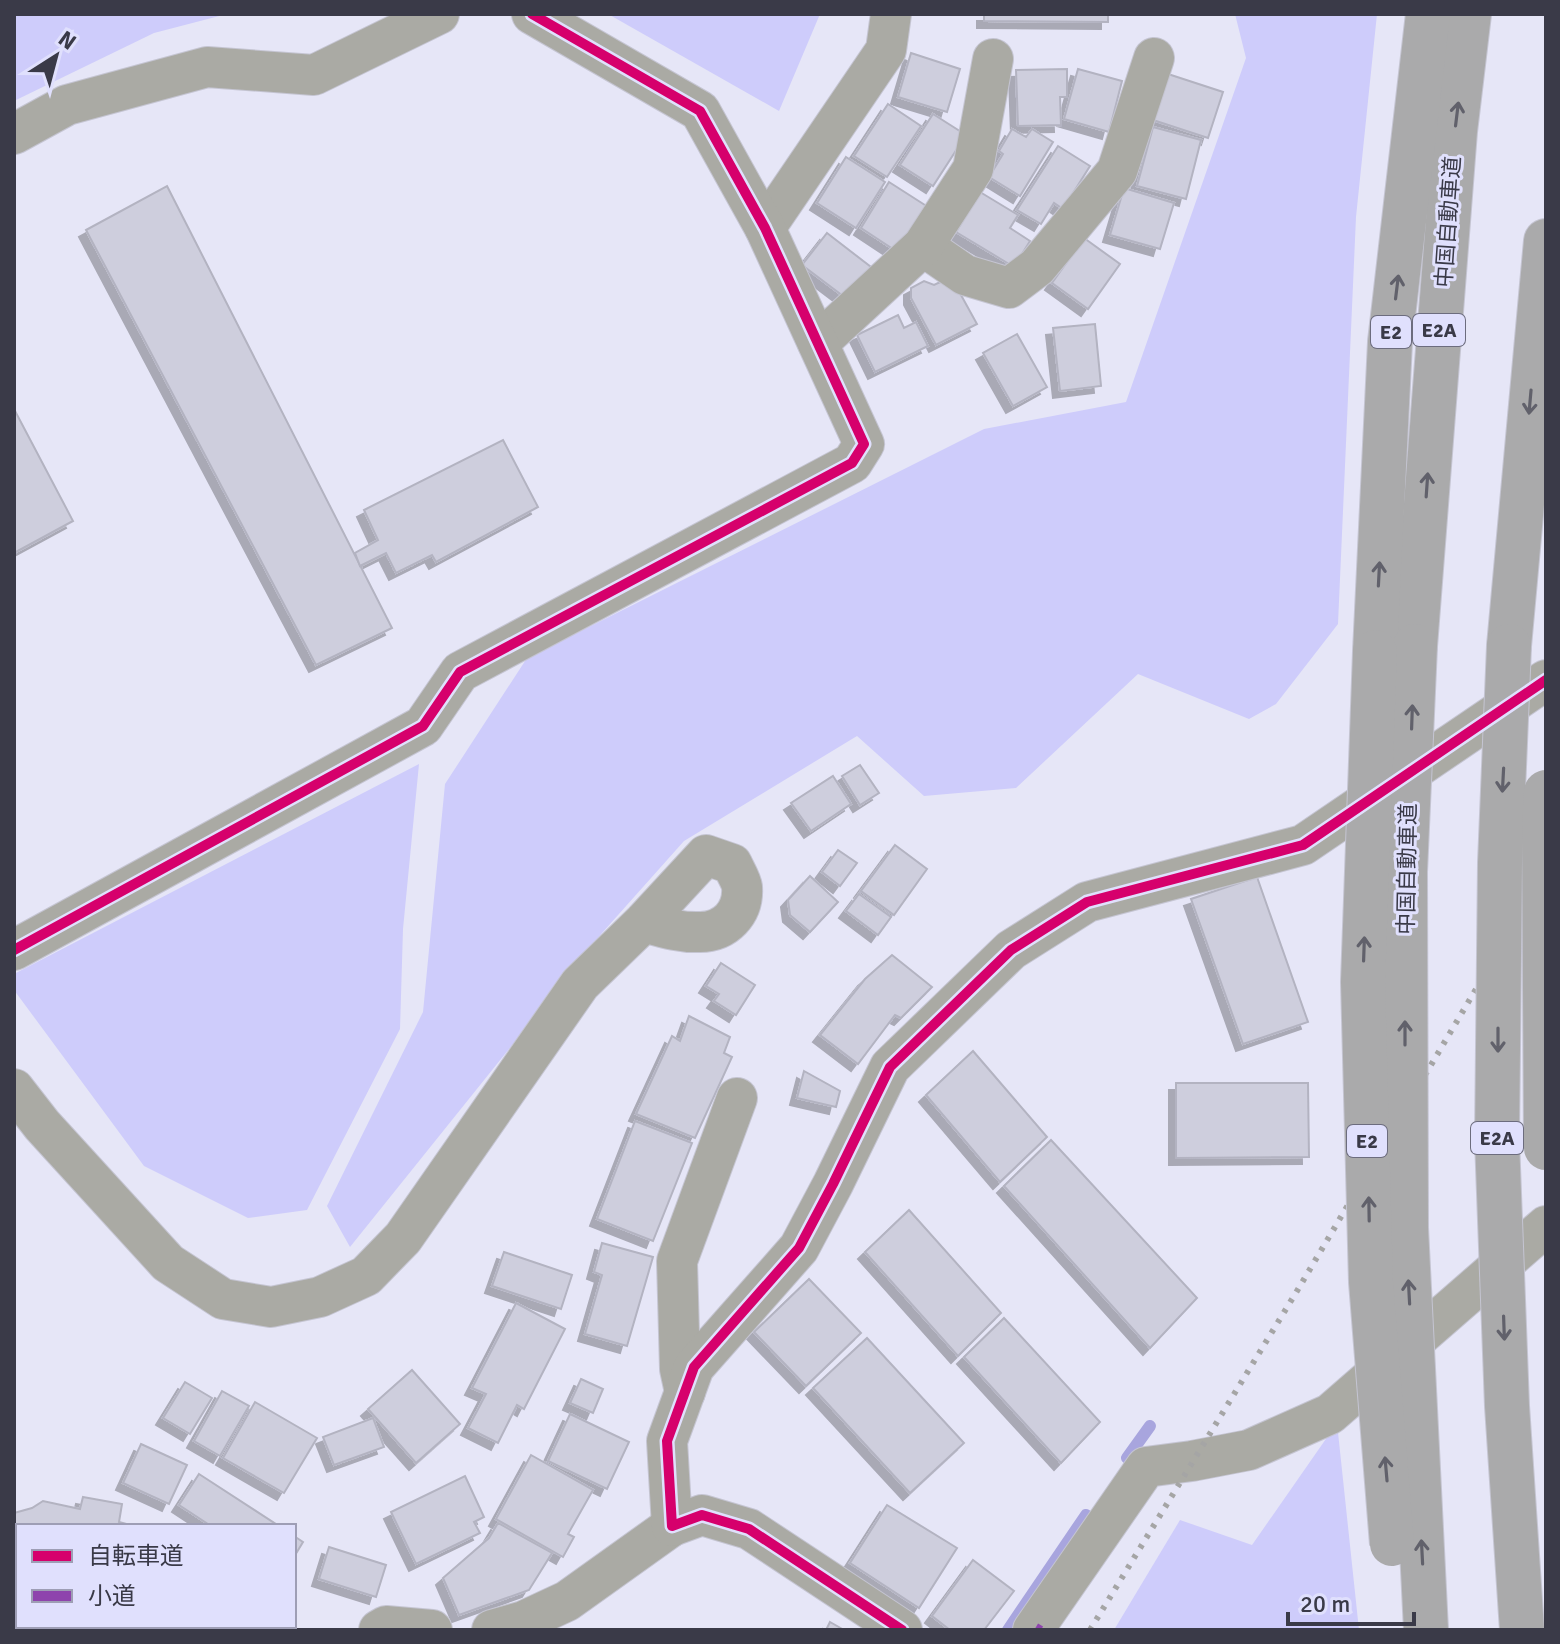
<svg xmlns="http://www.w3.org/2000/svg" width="1560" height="1644" font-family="Signika,'Noto Sans JP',sans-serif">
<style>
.green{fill:#ceccfb}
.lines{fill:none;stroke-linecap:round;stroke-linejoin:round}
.stream{stroke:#a8a5de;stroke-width:12}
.building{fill:#cecedd;stroke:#b3b3c1;stroke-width:2;filter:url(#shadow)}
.street-casing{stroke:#c5c5d2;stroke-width:42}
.highway-casing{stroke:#c5c5d2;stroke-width:46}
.street{stroke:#aaaaa4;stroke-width:40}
.highway{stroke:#aaaaab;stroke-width:44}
.rail{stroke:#a5a5a5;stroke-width:6;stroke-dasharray:4 8;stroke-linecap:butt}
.highway-bridge-casing{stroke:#c5c5d2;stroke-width:46;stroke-linecap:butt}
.highway-bridge{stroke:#aaaaab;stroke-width:44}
.quiet{stroke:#8e44ad;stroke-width:8;stroke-dasharray:16 8;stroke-linecap:butt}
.cycleway-casing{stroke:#e0e0fd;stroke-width:15}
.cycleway{stroke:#d6006c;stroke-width:10}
.oneway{stroke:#61616b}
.labels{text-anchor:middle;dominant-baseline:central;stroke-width:6;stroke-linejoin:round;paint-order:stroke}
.shield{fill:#e0e0fd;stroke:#6c6c7e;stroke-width:2}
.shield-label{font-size:20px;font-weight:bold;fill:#3a3a48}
.street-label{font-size:22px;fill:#3a3a48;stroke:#e0e0fd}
</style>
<defs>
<filter id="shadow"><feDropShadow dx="-7" dy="7" stdDeviation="0" flood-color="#0004"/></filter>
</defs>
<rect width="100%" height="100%" fill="#e6e6f7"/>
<g class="green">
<polygon points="14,14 227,14 154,33 14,101"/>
<polygon points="608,14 820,14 779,111"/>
<polygon points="1235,14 1377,14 1356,217 1338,624 1276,704 1249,719 1138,674 1016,788 924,796 857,736 684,841 602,933 350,1247 327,1206 423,1012 445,784 527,658 984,429 1126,402 1246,58"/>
<polygon points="419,764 403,929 400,1029 307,1210 248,1218 144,1166 14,990 14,974"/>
<polygon points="1337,1423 1359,1630 1114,1630 1180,1520 1252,1545"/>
</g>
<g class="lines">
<g class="stream">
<polyline points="1127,1458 1150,1426"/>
<polyline points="1008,1630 1086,1515"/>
</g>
</g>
<g class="building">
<polygon points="984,14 1108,14 1108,22 984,21"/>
<polygon points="911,53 960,69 947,112 898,97"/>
<polygon points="1067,69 1067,97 1060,97 1061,125 1018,126 1016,70"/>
<polygon points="1078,69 1122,81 1109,132 1064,119"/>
<polygon points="1168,74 1223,92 1208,138 1153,120"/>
<polygon points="888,104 921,126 887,177 854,156"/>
<polygon points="933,114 966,135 933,186 900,165"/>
<polygon points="1153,127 1201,140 1186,199 1137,186"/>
<polygon points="1012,129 1026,137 1032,129 1053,142 1020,196 989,177 1003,154 999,151"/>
<polygon points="1058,146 1090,166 1063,209 1054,203 1041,224 1017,210"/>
<polygon points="846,157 885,182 856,228 817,203"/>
<polygon points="889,182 928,207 899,253 861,228"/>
<polygon points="167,186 392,628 316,665 86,230"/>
<polygon points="1124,188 1174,203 1160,249 1110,235"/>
<polygon points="980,192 1018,215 1010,228 1030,241 1014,267 956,232"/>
<polygon points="827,233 871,267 847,299 802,265"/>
<polygon points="1084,238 1120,264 1088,309 1052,283"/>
<polygon points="947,279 956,286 977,324 936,345 911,298 911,288 924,281 934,285"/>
<polygon points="898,315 904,328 916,322 928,346 875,372 857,335"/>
<polygon points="1095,324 1101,386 1060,391 1053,328"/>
<polygon points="1017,334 1047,387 1013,406 983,353"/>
<polygon points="14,409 73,521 14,553"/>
<polygon points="503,440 538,507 436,562 432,555 396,573 386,553 360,566 355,553 378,540 364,510"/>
<polygon points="860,765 879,793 860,805 842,776"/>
<polygon points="833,776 851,804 811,831 791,803"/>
<polygon points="895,845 927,869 894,915 861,891"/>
<polygon points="838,850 857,863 840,886 822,872"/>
<polygon points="810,876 838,902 810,932 790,915 788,900"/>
<polygon points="1257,877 1308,1022 1243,1044 1191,899"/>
<polygon points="859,894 891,917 878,935 846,911"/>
<polygon points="892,955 932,987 901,1018 895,1015 858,1064 820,1035 865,979"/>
<polygon points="721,963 755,985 736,1015 714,1001 719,994 706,986"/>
<polygon points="689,1016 730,1037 724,1053 732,1057 695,1138 636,1114 672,1036 680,1041"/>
<polygon points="973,1051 1047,1137 1000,1182 926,1095"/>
<polygon points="804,1071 840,1091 836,1107 797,1098"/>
<polygon points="1176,1083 1308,1083 1309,1157 1176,1158"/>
<polygon points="635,1121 692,1143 653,1241 597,1219"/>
<polygon points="1051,1140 1197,1298 1150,1348 1004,1186"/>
<polygon points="909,1210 1001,1313 958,1356 865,1252"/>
<polygon points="602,1243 653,1257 627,1346 585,1334 602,1275 594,1272"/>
<polygon points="504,1252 572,1275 561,1309 492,1286"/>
<polygon points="809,1279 861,1333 806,1386 754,1332"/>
<polygon points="516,1303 565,1329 524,1409 517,1405 498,1443 468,1428 486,1394 472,1388"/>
<polygon points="1004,1318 1100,1422 1061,1463 964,1357"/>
<polygon points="867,1338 964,1443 910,1493 813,1388"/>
<polygon points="412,1370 460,1424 416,1463 368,1409"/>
<polygon points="581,1379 603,1389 593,1413 570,1403"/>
<polygon points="185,1382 212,1398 190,1434 163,1418"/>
<polygon points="222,1391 249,1406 220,1456 194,1441"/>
<polygon points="255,1402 317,1438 284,1493 223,1458"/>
<polygon points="570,1414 629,1442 607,1489 548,1461"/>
<polygon points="373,1418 384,1447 334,1465 323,1437"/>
<polygon points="141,1444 187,1465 169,1504 123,1483"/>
<polygon points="531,1455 593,1490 568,1534 574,1537 563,1557 496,1519"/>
<polygon points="199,1474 279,1526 211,1526 179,1505"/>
<polygon points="465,1476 484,1517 474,1522 480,1533 416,1564 391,1512"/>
<polygon points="83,1497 122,1504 119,1522 134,1526 18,1526 18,1549 14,1548 14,1513 32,1508 43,1501 80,1509"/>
<polygon points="887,1505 957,1548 919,1608 850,1563"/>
<polygon points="498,1523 552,1553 529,1590 459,1615 443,1578 489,1538"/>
<polygon points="294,1536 303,1542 294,1557"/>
<polygon points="329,1547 386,1565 376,1597 319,1579"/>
<polygon points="973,1560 1014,1591 984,1630 950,1630 932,1616"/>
<polygon points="830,1622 844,1630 826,1630"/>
</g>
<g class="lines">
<defs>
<g id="street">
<polyline points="14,134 67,105 207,67 314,75 439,14"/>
<polyline points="765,228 886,50 891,14"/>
<polyline points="923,246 965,275 1009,288 1037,267 1117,171 1154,58"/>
<polyline points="818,343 923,246 973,169 993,59"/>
<polyline points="14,950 423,726 460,672 852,463 864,444 765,228 700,111 532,14"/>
<path d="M 14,1089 L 42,1125 L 168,1263 L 223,1299 L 271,1307 L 320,1297 L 366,1276 L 403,1238 L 580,984 L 644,922 L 706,855 L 732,864 C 735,871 741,880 742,887 C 744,913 725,932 700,932 C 681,933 662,927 644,922"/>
<polyline points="685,1392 680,1369 677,1261 737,1098"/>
<polyline points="379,1630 386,1626 432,1630"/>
<polyline points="492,1630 524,1621 567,1601 672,1526"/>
<polyline points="902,1630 749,1529 702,1515 672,1526 667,1441 694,1367 799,1248 833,1184 890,1067 1011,950 1087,902 1303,845 1546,680"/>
<polyline points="1033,1630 1146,1467 1192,1461 1249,1450 1330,1414 1546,1226"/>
</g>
<g id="highway">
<polyline points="1415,646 1455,131 1469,14"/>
<polyline points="1509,646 1546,241"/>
<polyline points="1375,652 1390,342 1428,14"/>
</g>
</defs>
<use href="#street" class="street-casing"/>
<use href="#highway" class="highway-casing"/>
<use href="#street" class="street"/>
<use href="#highway" class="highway"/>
<polyline class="rail" points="1090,1630 1297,1291 1546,871"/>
<defs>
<g id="highway-bridge">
<polyline points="1415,646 1405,872 1406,1228 1426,1630"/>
<polyline points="1509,646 1500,863 1497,1140 1507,1406 1522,1630"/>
<polyline points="1375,652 1363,982 1371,1282 1392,1544"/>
<polyline points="1546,792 1544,823 1546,1148"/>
</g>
</defs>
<use href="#highway-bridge" class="highway-bridge-casing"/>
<use href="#highway-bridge" class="highway-bridge"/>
<polyline class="quiet" points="1036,1627 1041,1630"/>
<defs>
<g id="cycleway">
<polyline points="14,950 423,726 460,672 852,463 864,444 765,228 700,111 532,14"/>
<polyline points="902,1630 749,1529 702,1515 672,1526 667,1441 694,1367 799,1248 833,1184 890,1067 1011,950 1087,902 1303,845 1546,680"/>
</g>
</defs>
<use href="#cycleway" class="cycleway-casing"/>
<use href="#cycleway" class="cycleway"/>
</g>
<defs><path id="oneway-shaft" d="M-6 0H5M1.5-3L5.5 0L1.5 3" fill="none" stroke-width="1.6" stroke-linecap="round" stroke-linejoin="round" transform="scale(2)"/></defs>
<g class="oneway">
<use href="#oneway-shaft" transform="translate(1457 114) rotate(-83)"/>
<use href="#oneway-shaft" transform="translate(1397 287) rotate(-83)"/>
<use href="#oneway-shaft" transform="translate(1530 402) rotate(95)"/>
<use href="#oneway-shaft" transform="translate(1427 485) rotate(-86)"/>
<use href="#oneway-shaft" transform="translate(1379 574) rotate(-87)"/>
<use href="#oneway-shaft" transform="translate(1412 717) rotate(-88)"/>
<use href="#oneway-shaft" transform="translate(1503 780) rotate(93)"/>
<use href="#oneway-shaft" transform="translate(1364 949) rotate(-88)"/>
<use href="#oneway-shaft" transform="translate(1405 1033) rotate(-90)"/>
<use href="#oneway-shaft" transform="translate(1498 1040) rotate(90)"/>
<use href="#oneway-shaft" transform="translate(1369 1209) rotate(-91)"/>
<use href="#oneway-shaft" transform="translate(1409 1292) rotate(-93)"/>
<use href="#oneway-shaft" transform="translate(1504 1328) rotate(88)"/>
<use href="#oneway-shaft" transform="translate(1386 1469) rotate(-95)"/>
<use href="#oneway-shaft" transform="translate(1422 1552) rotate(-93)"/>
</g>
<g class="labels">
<g class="shield">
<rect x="1413" y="314" width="52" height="32" rx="6"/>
<rect x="1371" y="316" width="40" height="32" rx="6"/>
<rect x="1471" y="1122" width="52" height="32" rx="6"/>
<rect x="1347" y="1125" width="40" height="32" rx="6"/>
</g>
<g class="shield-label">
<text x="1439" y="330">E2A</text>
<text x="1391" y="332">E2</text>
<text x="1497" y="1138">E2A</text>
<text x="1367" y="1141">E2</text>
</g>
<g class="street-label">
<text transform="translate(1448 222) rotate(-86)">中国自動車道</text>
<text transform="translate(1407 869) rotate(-89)">中国自動車道</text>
</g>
</g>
<rect width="1560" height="1644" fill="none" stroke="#3a3a48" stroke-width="32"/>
<rect x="16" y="1524" width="280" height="104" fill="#e0e0fd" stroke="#9e9eb5" stroke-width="2"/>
<rect x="32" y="1550" width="40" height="12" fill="#d6006c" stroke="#9e9eb5" stroke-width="2"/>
<text x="88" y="1564" font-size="24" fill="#3a3a48">自転車道</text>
<rect x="32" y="1590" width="40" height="12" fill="#8e44ad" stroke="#9e9eb5" stroke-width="2"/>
<text x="88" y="1604" font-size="24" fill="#3a3a48">小道</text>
<g transform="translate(56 56) rotate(36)" stroke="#e0e0fd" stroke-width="6" paint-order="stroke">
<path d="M0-6L14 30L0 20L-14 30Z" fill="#3a3a48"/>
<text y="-12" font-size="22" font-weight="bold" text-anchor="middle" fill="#3a3a48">N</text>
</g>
<path d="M1288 1612v12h126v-12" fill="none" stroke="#3a3a48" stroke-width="4"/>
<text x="1300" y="1612" font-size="24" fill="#3a3a48" stroke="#e0e0fd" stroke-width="6" paint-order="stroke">20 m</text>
</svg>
